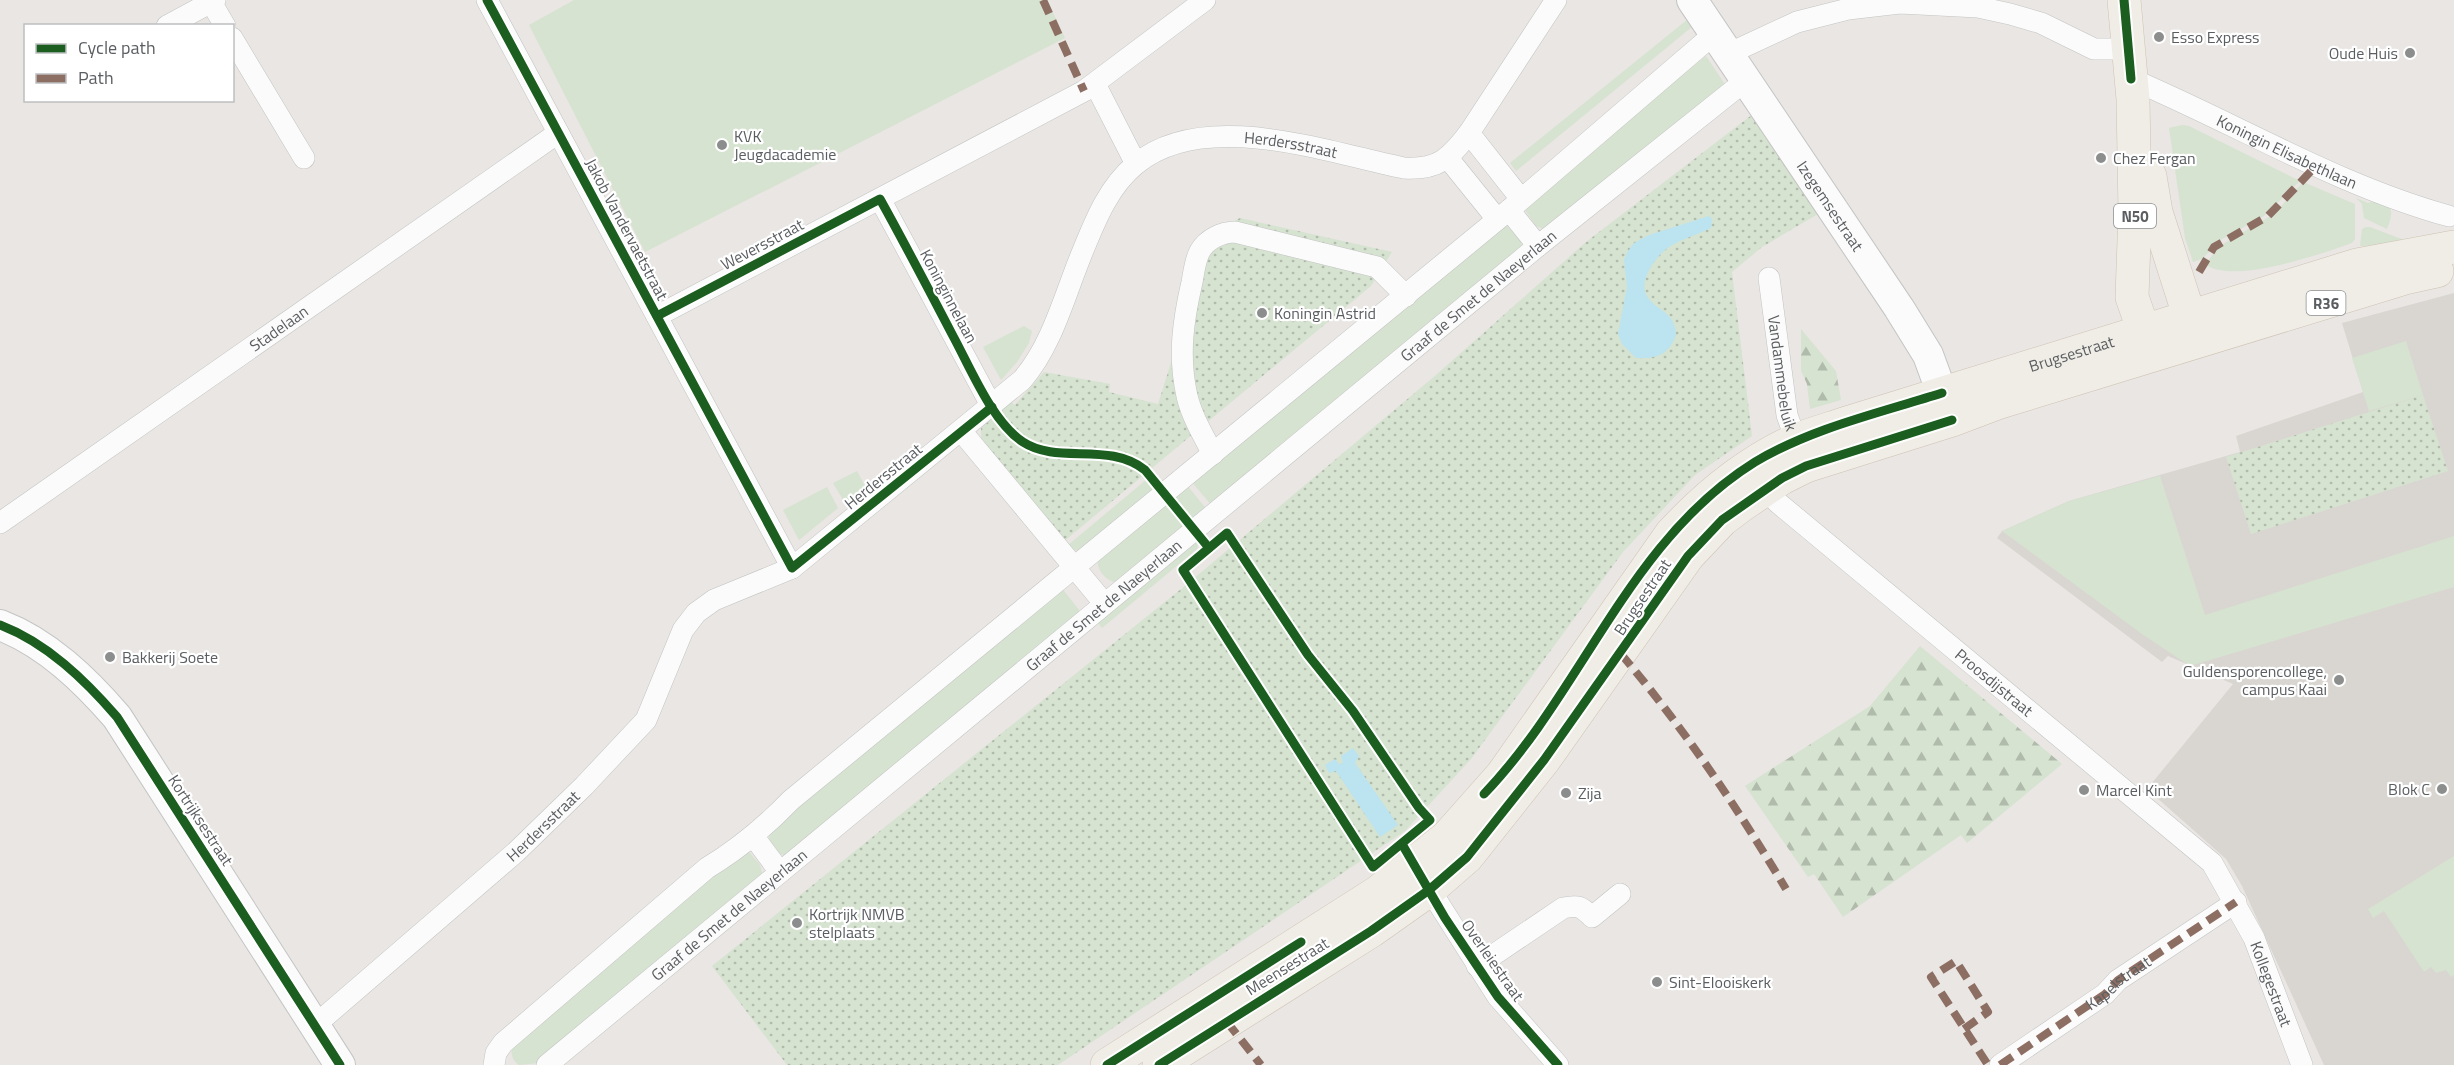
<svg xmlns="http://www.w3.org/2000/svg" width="2454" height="1065" font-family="'Titillium Web',sans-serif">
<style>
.education{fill:#d9d6d2}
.green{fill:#d6e3d0}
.forest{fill:url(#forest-firs)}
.park{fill:url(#park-dots)}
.water{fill:#bbe3f0}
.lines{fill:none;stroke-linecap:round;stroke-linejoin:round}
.street-casing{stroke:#c3c4c3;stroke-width:22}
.secondary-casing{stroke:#c4c4c4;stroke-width:32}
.primary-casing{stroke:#cfc2b3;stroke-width:34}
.street{stroke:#fcfbfb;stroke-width:21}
.secondary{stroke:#fcfbfb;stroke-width:30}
.primary{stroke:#f0ede6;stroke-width:33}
.quiet{stroke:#8d6e63;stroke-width:8;stroke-dasharray:15 8;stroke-linecap:butt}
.cycleway-casing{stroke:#fff;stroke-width:13}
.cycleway{stroke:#1b5e20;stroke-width:9}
.poi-dot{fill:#8c8e8e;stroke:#fff;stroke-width:2}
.labels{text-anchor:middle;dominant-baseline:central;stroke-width:4.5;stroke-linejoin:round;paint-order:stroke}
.shield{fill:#fff;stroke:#8c8e90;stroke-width:1.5}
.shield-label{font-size:15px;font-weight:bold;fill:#5a5e61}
.poi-label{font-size:16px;fill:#5a5e61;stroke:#fff;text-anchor:start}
.street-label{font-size:16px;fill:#5a5e61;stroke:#fff}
</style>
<defs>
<pattern id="forest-firs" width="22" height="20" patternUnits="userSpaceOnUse" patternTransform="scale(1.5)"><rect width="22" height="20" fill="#d6e3d0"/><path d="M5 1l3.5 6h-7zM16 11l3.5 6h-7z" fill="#b1bbac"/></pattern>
<pattern id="park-dots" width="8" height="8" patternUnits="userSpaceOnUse" patternTransform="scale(1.5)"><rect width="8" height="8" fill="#d6e3d0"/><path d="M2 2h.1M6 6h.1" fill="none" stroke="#b1bbac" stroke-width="1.8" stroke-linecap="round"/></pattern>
</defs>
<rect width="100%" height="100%" fill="#e9e6e3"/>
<polygon class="education" points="2454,293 2454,1065 2324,1065 2242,886 2226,859 2147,789 2233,684 2168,656 2162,662 1997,538 2002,531 2069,501 2240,452 2236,436 2363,392 2342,323"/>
<g class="green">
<polygon points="574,0 1047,0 1065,38 645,252 529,25"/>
<polygon points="1693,15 1698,22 1516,171 1510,163"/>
<polygon points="1706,56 1726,86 1546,230 1536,226 1525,210 1528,201"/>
<polygon points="2182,125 2189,126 2300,181 2264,216 2222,239 2202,259 2193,262 2185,238 2169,128"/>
<path d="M 2303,182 L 2355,204 L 2355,239 L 2352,243 C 2321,254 2237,283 2208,266 L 2208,261 L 2218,247 L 2274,214 Z"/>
<path d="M 2356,198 L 2368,203 L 2380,199 C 2394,208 2393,214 2387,229 L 2364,218 L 2362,204 Z"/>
<polygon points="1506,225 1520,239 1523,249 1213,507 1190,480"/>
<polygon points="2366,227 2370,227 2404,240 2396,244 2360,246 2362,229"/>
<polygon points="1024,326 1032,331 1029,343 1017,362 1001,380 983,347"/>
<polygon points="2406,341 2423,395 2369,411 2352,358"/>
<polygon points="857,471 865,486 845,503 833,483"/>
<polygon points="2160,476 2205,615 2454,536 2454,587 2190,666 2142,634 2002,531 2069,501"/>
<polygon points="1146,480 1157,493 1080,552 1067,546"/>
<polygon points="1186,484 1208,511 1194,522 1172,495"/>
<polygon points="827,487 838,508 799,540 783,510"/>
<path d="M 1164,502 L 1187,529 L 1119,583 C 1107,582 1096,571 1098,559 Z"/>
<polygon points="1194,538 1198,543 1197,549 1102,628 1095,619"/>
<polygon points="1061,587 1083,615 788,856 780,854 769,841 769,828"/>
<path d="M 749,852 L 760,865 L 763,876 L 539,1063 L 519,1065 C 511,1060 511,1052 512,1043 L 736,854 Z"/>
<polygon points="2454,856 2454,975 2451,977 2446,970 2436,973 2431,967 2424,972 2384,911 2373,918 2368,909"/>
</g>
<g class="forest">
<polygon points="1801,329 1836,371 1841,400 1810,409 1807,384 1801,371"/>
<polygon points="1920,646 2062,764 1967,843 1961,835 1843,917 1814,874 1808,877 1745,786 1870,706"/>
</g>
<g class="park">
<polygon points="1753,114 1818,214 1762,247 1732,272 1752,436 1695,475 1623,552 1471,759 1405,831 1058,1065 787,1065 712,966 1186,585 1436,375 1586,242"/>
<polygon points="1240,218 1392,252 1371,286 1063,542 981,442 981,428 1011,402 1015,405 1044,372 1110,384 1109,392 1158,404 1186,315 1198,261 1222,227"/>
<polygon points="2423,395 2448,471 2251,534 2226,457"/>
</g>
<g class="water">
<path d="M 1709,216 L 1712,219 L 1711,228 C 1697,235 1677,240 1665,250 C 1653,260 1636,285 1649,299 C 1661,313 1675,313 1676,335 C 1669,355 1656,359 1636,358 L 1622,344 L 1618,334 L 1627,287 L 1624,260 L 1628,251 L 1634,243 L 1649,235 Z"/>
<polygon points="1353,748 1359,756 1355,763 1398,825 1380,837 1336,771 1329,773 1325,765 1335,759 1339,764 1343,763 1341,756"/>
</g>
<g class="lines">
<defs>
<g id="street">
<polyline points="487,0 792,568"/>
<polyline points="211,2 225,26"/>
<polyline points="167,26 215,0"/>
<polyline points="232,38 304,158"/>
<polyline points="1728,54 1797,22 1848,9 1900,3 1978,7 2010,14 2041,23 2094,49 2127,49"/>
<path id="s1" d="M 2131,79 C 2237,124 2337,185 2449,216"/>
<polyline points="1095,84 1136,164"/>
<polyline points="1469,133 1521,199"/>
<polyline points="1447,157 1497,219"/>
<polyline points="880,199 992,407"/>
<polyline points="1509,210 1538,246"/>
<path id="s2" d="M 1769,278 L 1787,415 L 1800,452"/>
<polyline points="657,316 1084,91 1205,0"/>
<polyline points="962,432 1104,603"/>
<path d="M 1213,454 C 1203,435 1192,417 1187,396 C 1178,356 1183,321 1192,282 C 1194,272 1195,260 1200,251 C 1207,239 1222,232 1235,232 L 1377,267 L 1406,296"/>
<path id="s3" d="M 1765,477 L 1777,502 L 2212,863 L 2254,938 L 2302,1065"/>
<path id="s4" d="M 0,523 L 558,133"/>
<polyline points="754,837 780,872"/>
<polyline points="1423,879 1498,997 1558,1065"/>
<path d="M 1477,966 L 1563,908 C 1578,905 1581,906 1592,917 L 1620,894"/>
<path id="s5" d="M 314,1026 L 516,852 L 584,786 L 646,720 L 683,630 L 696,613 L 714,600 L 792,568 L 1022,380 C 1052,346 1065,294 1082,253 C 1095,221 1108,187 1136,164 C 1204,108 1326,152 1404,168 C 1438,170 1449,159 1469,133 L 1556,0"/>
<path d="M 494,1065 L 496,1053 L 503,1043 L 707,868 C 740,848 765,827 791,800 L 1509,210 L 1714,34"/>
<path id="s6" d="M 547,1065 L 1538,246 L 1745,81"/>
<polyline points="2000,1065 2105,994 2118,980 2236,902"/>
</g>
<g id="secondary">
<path id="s7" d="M 1692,0 L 1899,308 L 1928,355 L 1950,415"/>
<path d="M 0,625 C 47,643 85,680 117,717 L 340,1065"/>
</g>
<g id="primary">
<polyline points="2124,0 2133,99 2135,212 2132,297 2151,352"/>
<polyline points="2150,176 2156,212 2196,337"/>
<path id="s8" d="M 1107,1065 L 1378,892 L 1447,837 L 1502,775 L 1671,534 C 1706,496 1746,463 1794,441 C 1810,434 1829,429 1847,423 L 2357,265 L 2454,247"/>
<polyline points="1159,1065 1371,931 1429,890 1467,857 1544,760 1688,556 1722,520 1742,505 1782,478 1806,466 1952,420 1997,403 2405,278 2437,271"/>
</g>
</defs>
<use href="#street" class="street-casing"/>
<use href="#secondary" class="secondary-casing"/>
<use href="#primary" class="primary-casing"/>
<use href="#street" class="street"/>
<use href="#secondary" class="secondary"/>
<use href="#primary" class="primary"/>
<g class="quiet">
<polyline points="1043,0 1084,91"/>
<polyline points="2199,272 2214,247 2268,216 2316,166"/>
<path d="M 1621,654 C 1683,727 1737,807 1786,889"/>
<polyline points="1227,1022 1261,1065"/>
<polyline points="1964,1029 1988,1012 1956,961 1931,977 1988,1065"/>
<path id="s9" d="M 2000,1065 L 2105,994 L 2118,980 L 2236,902"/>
</g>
<defs>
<g id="cycleway">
<polyline points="487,0 792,568 992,407"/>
<polyline points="2124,0 2131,79"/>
<path d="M 657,316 L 880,199 C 905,244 929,290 953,336 C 970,367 992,422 1023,442 C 1058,465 1109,441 1145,470 L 1209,548"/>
<polygon points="1227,533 1308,655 1353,711 1419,808 1430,820 1373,867 1183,570"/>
<path d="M 0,625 C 47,643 85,680 117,717 L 340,1065"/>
<path d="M 1484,794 C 1583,691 1629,540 1755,462 C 1812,428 1879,413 1942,393"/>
<polyline points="1402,844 1445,918 1498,997 1558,1065"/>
<polyline points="1107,1065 1301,942"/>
<polyline points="1159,1065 1371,931 1429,890 1467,857 1544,760 1688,556 1722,520 1782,478 1806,466 1952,420"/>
</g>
</defs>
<use href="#cycleway" class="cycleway-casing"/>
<use href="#cycleway" class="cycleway"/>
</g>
<g class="poi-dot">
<circle cx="2159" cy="37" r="6"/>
<circle cx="2410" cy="53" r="6"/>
<circle cx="722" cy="145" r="6"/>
<circle cx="2101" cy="158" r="6"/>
<circle cx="1262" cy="313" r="6"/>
<circle cx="110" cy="657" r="6"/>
<circle cx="2339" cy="680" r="6"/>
<circle cx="2442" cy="789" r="6"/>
<circle cx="2084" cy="790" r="6"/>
<circle cx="1566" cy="793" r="6"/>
<circle cx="797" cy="923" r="6"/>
<circle cx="1657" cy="982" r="6"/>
</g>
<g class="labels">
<g class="shield">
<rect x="2114" y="204" width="42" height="24" rx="4.5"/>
<rect x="2306.5" y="291" width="39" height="24" rx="4.5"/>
</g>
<g class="shield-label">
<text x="2135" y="216">N50</text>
<text x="2326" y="303">R36</text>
</g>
<g class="poi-label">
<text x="2171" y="37">Esso Express</text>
<text x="2398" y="53" text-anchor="end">Oude Huis</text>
<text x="734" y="136">KVK<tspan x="734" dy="18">Jeugdacademie</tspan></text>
<text x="2113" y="158">Chez Fergan</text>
<text x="1274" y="313">Koningin Astrid</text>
<text x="122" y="657">Bakkerij Soete</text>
<text x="2327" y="671" text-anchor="end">Guldensporencollege,<tspan x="2327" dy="18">campus Kaai</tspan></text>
<text x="2430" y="789" text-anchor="end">Blok C</text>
<text x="2096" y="790">Marcel Kint</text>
<text x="1578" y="793">Zija</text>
<text x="809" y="914">Kortrijk NMVB<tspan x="809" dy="18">stelplaats</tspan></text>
<text x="1669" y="982">Sint-Elooiskerk</text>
</g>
<g class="street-label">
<text stroke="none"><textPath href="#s5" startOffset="1382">Herdersstraat</textPath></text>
<text stroke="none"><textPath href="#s1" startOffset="172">Koningin Elisabethlaan</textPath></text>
<text stroke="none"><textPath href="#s7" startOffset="248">Izegemsestraat</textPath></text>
<text transform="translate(627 229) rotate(62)">Jakob Vandervaetstraat</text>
<text transform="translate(762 244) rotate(-28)">Weversstraat</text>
<text transform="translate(949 296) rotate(62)">Koninginnelaan</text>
<text stroke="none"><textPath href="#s6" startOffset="1208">Graaf de Smet de Naeyerlaan</textPath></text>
<text stroke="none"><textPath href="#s4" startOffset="340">Stadelaan</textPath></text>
<text stroke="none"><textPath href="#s8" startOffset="1233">Brugsestraat</textPath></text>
<text stroke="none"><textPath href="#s2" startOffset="96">Vandammebeluik</textPath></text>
<text transform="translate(883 476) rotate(-39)">Herdersstraat</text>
<text transform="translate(1642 597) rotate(-56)">Brugsestraat</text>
<text stroke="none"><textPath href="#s6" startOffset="722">Graaf de Smet de Naeyerlaan</textPath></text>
<text stroke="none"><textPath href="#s3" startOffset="310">Proosdijstraat</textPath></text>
<text transform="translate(201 820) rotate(57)">Kortrijksestraat</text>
<text stroke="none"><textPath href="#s5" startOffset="304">Herdersstraat</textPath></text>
<text stroke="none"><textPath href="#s6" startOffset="236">Graaf de Smet de Naeyerlaan</textPath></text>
<text transform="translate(1493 960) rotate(55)">Overleiestraat</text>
<text transform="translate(1287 966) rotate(-32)">Meensestraat</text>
<text stroke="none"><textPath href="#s9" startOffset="144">Kapelstraat</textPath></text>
<text stroke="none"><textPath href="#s3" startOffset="728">Kollegestraat</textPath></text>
</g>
</g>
<rect x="24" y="24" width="210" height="78" fill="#ffffff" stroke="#bdbfc0" stroke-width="1.5"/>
<rect x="36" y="44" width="30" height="9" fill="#1b5e20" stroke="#bdbfc0" stroke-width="1.5"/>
<text x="78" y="54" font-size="18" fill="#5a5e61">Cycle path</text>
<rect x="36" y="74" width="30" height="9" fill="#8d6e63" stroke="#bdbfc0" stroke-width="1.5"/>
<text x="78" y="84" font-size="18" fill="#5a5e61">Path</text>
</svg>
